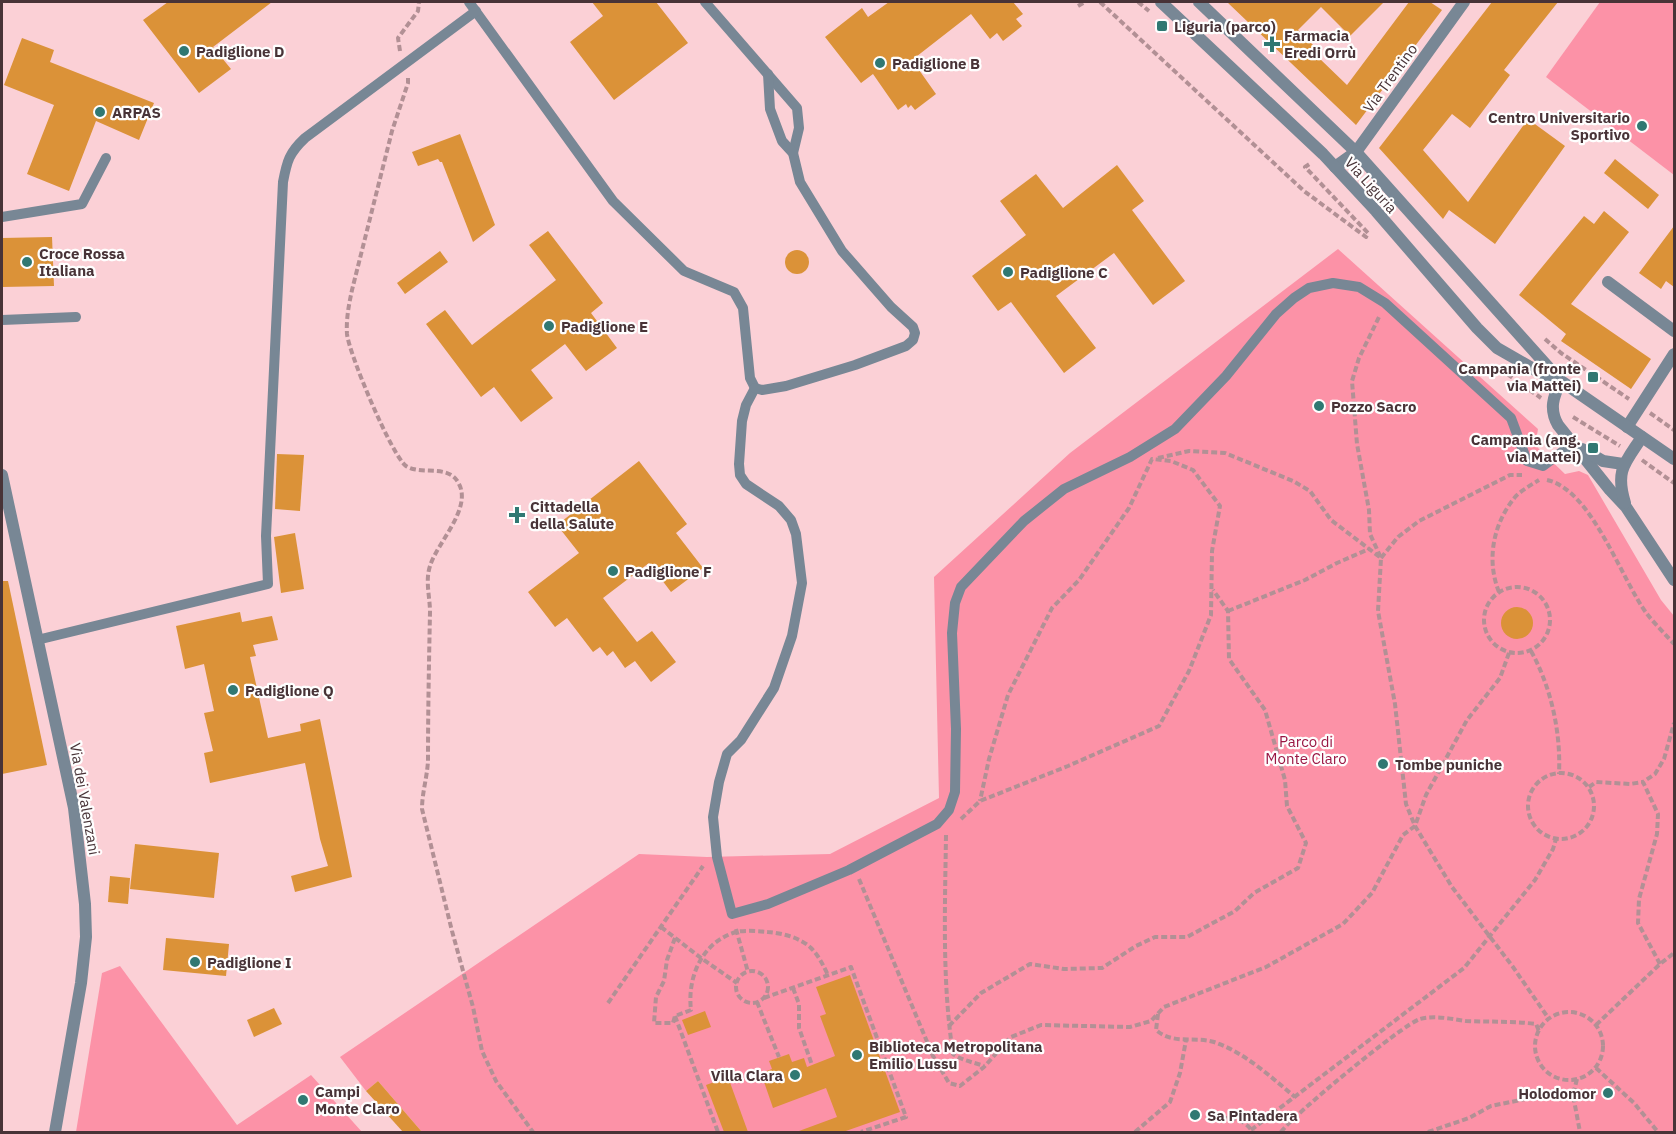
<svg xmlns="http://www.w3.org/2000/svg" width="1676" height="1134" font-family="'IBM Plex Sans',sans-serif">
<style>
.green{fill:#fc92a7}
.building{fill:#db9238}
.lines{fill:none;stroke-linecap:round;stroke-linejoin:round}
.path{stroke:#b29095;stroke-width:4;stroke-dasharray:6 3;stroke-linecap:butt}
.service{stroke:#788795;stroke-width:10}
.minor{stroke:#788795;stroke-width:12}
.tertiary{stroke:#788795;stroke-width:12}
.poi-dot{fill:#307872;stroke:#fefefe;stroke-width:2}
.labels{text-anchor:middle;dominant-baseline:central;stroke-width:4.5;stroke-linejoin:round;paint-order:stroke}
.poi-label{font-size:15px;font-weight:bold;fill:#483337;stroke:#fefefe;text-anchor:start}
.street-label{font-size:15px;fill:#483337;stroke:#fefefe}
.park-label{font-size:15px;fill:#9a1744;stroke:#fefefe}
</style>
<rect width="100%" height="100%" fill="#fbd0d6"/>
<g class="green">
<polygon points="1600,2 1674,2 1674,175 1546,77"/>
<polygon points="1338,249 1538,429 1536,441 1537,447 1565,474 1579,471 1588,475 1661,600 1674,616 1674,1132 422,1132 378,1081 366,1091 340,1057 639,854 707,857 830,854 939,798 934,577 1070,453"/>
<polygon points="120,966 237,1125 311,1075 362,1132 76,1132 102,973"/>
</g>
<g class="building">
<polygon points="168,2 272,2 213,47 231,69 199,93 143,20"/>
<polygon points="592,2 656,2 688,43 614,100 570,42 603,16"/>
<polygon points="889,2 1013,2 1023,14 1016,19 1022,26 1003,41 997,33 990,39 971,14 912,60 936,94 915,110 911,105 908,108 906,104 898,110 873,74 861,83 825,37 862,8 868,17"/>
<polygon points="1227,2 1384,2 1350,36 1321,7 1298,30 1322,54 1319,58 1347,85 1409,2 1430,2 1442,10 1356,125"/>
<polygon points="1492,2 1558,2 1504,70 1510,75 1470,128 1452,114 1423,150 1468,202 1528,119 1565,146 1495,244 1449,210 1443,219 1379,148"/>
<polygon points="22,38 54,50 50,62 154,103 139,140 96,121 69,191 27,174 54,105 4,85"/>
<polygon points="460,134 495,225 473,242 442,162 440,162 438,159 418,166 412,152"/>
<polygon points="1615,159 1659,195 1648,209 1604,173"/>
<polygon points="1117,165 1144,201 1132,210 1185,281 1153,305 1114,253 1056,296 1096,348 1064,373 1011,302 998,311 972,276 1026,235 1000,201 1036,174 1063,208"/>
<polygon points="1604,211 1629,232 1571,304 1651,359 1631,389 1561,341 1566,334 1519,295 1584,216 1594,224"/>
<polygon points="1674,226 1674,287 1666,281 1661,289 1639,273"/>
<polygon points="548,231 603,303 591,313 617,348 586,371 565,344 531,370 553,398 521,422 494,387 481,397 426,324 445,310 472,345 556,280 529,245"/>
<polygon points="52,237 54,286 2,287 2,238"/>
<circle cx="797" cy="262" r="12"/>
<polygon points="440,251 448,262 405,294 397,283"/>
<polygon points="277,454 304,455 300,511 275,509"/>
<polygon points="639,461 687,524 676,533 703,568 671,592 649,563 603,598 637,642 652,631 676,662 651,682 635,661 625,668 613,651 607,656 600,647 593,652 567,618 555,627 528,592 579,553 557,525"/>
<polygon points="295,533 304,589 281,593 274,537"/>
<polygon points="2,581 8,581 47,765 2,774"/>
<circle cx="1517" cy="623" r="16"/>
<polygon points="240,612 242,622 272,616 278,640 253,645 256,656 250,657 268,738 301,731 300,724 320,719 352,877 295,892 291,876 328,866 320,839 305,763 210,783 204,753 213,751 204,713 214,711 204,664 185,669 176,626"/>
<polygon points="135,844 219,853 214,898 130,889"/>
<polygon points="110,876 130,878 128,904 108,902"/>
<polygon points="166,938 229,944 226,976 163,970"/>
<polygon points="850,975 900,1112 843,1132 799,1132 799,1131 837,1117 826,1088 773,1108 761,1073 772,1069 769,1061 789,1054 792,1062 804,1058 807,1067 835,1056 820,1016 826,1014 816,987"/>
<polygon points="274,1008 282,1024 254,1037 247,1020"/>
<polygon points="705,1011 711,1027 688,1035 682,1020"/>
<polygon points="728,1077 748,1132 724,1132 706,1085"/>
<polygon points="378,1081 422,1132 403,1132 366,1091"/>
</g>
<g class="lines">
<g class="path">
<polyline points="1100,2 1304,191 1366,237 1368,233 1305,167 1311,163"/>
<polyline points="1138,2 1149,11"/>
<polyline points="1078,6 1085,2"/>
<polyline points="400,51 398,38 418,11 419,2"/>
<path d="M 408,78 L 408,83 L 392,131 L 352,290 C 349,304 346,319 347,334 C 349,354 392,456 406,466 C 422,476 449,463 459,484 C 472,509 437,543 430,566 C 425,581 430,597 430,612 C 429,661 428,711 428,761 C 427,778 422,793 422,809 L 452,931 L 473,1007 L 482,1051 L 496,1081 L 533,1132"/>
<polyline points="1545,339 1561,353 1629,399"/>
<polyline points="1500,369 1541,398"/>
<polyline points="1650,413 1674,430"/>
<polyline points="1573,417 1620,446"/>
<polyline points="1158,458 1189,451 1225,453 1293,481 1310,491 1331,520 1381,558"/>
<polyline points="1642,460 1674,483"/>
<path d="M 1547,480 C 1592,490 1621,579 1647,614 C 1655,624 1665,634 1674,644"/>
<polyline points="1381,558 1398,537 1419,521 1510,475 1522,475"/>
<circle cx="1517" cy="620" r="33"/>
<path d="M 1499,592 C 1486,560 1493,523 1516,496 C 1522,490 1531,485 1539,480"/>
<polyline points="1228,611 1305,580 1337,563 1369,549"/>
<path d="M 1531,651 C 1551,687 1561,732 1559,774"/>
<polyline points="1509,653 1500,678 1467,720 1426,795 1415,826 1452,887 1513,967 1549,1019"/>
<circle cx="1561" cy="806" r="33"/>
<polyline points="1589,787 1596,782 1630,784 1643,782"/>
<polyline points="961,819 980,801 1068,766 1159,726 1189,671 1211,615 1212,551 1220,506 1193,470 1171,461 1152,459 1129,508 1079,580 1052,608 1008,695 989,759 980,801"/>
<path d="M 946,835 C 945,908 942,982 953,1054 C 963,1061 973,1062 984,1066"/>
<polyline points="859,879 933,1056 949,1083 960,1086 984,1067 1011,1037 1041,1025 1130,1027 1151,1021 1164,1007 1266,967 1343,924 1372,893 1403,835 1415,826 1406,804 1395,704 1378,611 1381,558 1370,534 1369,510 1357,444 1352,381 1359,358 1380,315"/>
<polyline points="661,927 701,958 737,983"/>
<polyline points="736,929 748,972"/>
<path d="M 675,938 L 667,960 L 664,981 L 656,997 L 654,1023 L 673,1023 L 675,1016 L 691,1010 C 687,977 702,942 736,932 C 745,930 758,931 768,932 C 782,933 801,938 811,948 C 819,956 823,965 828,975"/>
<polyline points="1660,964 1638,923 1639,899 1657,834 1658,814 1643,782 1655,774 1664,759 1674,723"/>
<circle cx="752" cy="987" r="16"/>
<polyline points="793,988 799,1004 799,1028 812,1065"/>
<polyline points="764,998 851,967 906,1117 861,1132"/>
<polyline points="757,1002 779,1057"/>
<polyline points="608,1003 703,866"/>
<circle cx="1569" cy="1046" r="34"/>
<path d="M 1158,1014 L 1156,1030 C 1173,1045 1194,1036 1214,1042 C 1244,1052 1271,1077 1295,1097"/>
<polyline points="675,1016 718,1132"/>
<polyline points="1596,1025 1660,964 1674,953"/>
<polyline points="949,1026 981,993 1030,964 1064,969 1102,968 1136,946 1155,937 1187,937 1235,911 1254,893 1298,868 1306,843 1287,806 1285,780 1265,710 1229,659 1228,611 1213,590"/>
<polyline points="1596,1068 1634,1103 1658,1132"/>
<polyline points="1577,1079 1573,1095 1580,1132"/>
<path d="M 1221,1118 C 1236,1117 1245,1121 1253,1132"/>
<polyline points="1251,1130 1464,968 1535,880 1553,849 1556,839"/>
<polyline points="1135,1132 1170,1102 1180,1073 1186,1040"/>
<path d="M 1281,1132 C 1292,1116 1403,1024 1420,1019 C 1435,1015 1451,1019 1466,1021 C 1490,1022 1512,1021 1536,1024 L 1539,1031"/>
<polyline points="1428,1132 1469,1118 1491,1106 1540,1096 1573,1095"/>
</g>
<g class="service">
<polyline points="469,2 613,201 684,271 734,292 743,308 750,378 755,388"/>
<polyline points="705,2 797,108 799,128 793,153"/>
<polyline points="2,217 82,204 106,158"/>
<polyline points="2,320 76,317"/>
<polyline points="755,388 746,405 742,421 739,464 740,475 746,484 779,506 791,520 796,534 802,583 792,636 774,688 741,740 727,754 719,782 713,817 717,857 732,914 768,904 849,870 937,824 949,810 955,792 956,729 952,633 955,603 961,587 1024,521 1064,489 1130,457 1175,429 1226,376 1276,314 1294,298 1309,288 1333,283 1359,287 1385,303 1511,418 1527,461 1543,466 1574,443"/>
<polyline points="755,388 762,390 786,386 855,365 906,346 913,340 915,333 913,327 891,307 842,251 800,182 793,153 782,141 770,109 768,74"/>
<path d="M 37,640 L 268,584 L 266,536 L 283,182 C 287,161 289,153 305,138 L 476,11"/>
</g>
<g class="minor">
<polyline points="1335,167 1356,152 1464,2"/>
<polyline points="1608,282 1674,331"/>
<path d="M 1561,381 C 1553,397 1549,409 1558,425 L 1610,490 L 1626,507 L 1674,580"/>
<polyline points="1627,427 1674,354"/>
<polyline points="1582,449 1603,461 1623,464"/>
<path d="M 1625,503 C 1615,470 1625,463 1642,437"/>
</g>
<g class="tertiary">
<polyline points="1161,2 1323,154 1376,211 1477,328 1497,348 1537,371 1561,381 1674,459"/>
<polyline points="1199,2 1356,152 1558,378"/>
<polyline points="2,475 74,808 85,904 86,937 81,983 55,1132"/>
</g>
</g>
<g class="poi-dot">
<rect x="1156" y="20" width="12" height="12" rx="3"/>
<path d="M1269 35h6v6h6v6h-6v6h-6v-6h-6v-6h6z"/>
<circle cx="184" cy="51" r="6"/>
<circle cx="880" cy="63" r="6"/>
<circle cx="100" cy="112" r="6"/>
<circle cx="1642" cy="126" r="6"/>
<circle cx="27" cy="262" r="6"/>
<circle cx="1008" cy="272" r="6"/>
<circle cx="549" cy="326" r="6"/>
<rect x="1587" y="371" width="12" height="12" rx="3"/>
<circle cx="1319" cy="406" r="6"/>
<rect x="1587" y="442" width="12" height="12" rx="3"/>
<path d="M514 506h6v6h6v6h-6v6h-6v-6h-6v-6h6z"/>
<circle cx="613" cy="571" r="6"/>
<circle cx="233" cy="690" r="6"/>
<circle cx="1383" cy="764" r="6"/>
<circle cx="195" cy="962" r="6"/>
<circle cx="857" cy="1055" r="6"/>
<circle cx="795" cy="1075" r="6"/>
<circle cx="1608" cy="1093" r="6"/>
<circle cx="303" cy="1100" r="6"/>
<circle cx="1195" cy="1115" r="6"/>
</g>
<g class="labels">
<g class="poi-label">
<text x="1174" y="26">Liguria (parco)</text>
<text x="1284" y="35">Farmacia<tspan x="1284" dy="17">Eredi Orrù</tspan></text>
<text x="196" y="51">Padiglione D</text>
<text x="892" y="63">Padiglione B</text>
<text x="112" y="112">ARPAS</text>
<text x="1630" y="117" text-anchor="end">Centro Universitario<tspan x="1630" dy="17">Sportivo</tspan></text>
<text x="39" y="253">Croce Rossa<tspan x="39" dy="17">Italiana</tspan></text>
<text x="1020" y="272">Padiglione C</text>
<text x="561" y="326">Padiglione E</text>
<text x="1581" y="368" text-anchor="end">Campania (fronte<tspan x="1581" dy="17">via Mattei)</tspan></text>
<text x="1331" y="406">Pozzo Sacro</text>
<text x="1581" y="439" text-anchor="end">Campania (ang.<tspan x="1581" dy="17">via Mattei)</tspan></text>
<text x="530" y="506">Cittadella<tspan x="530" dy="17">della Salute</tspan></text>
<text x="625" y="571">Padiglione F</text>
<text x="245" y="690">Padiglione Q</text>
<text x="1395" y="764">Tombe puniche</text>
<text x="207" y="962">Padiglione I</text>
<text x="869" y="1046">Biblioteca Metropolitana<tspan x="869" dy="17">Emilio Lussu</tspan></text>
<text x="783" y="1075" text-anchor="end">Villa Clara</text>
<text x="315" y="1091">Campi<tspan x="315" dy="17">Monte Claro</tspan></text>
<text x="1596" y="1093" text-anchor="end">Holodomor</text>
<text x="1207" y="1115">Sa Pintadera</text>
</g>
<g class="street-label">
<text transform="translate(1390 78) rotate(-54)">Via Trentino</text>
<text transform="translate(1371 185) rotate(48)">Via Liguria</text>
<text transform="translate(85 799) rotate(80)">Via dei Valenzani</text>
</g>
<g class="park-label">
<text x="1306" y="741">Parco di<tspan x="1306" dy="17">Monte Claro</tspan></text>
</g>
</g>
<rect width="1676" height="1134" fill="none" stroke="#483337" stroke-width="6"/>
</svg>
